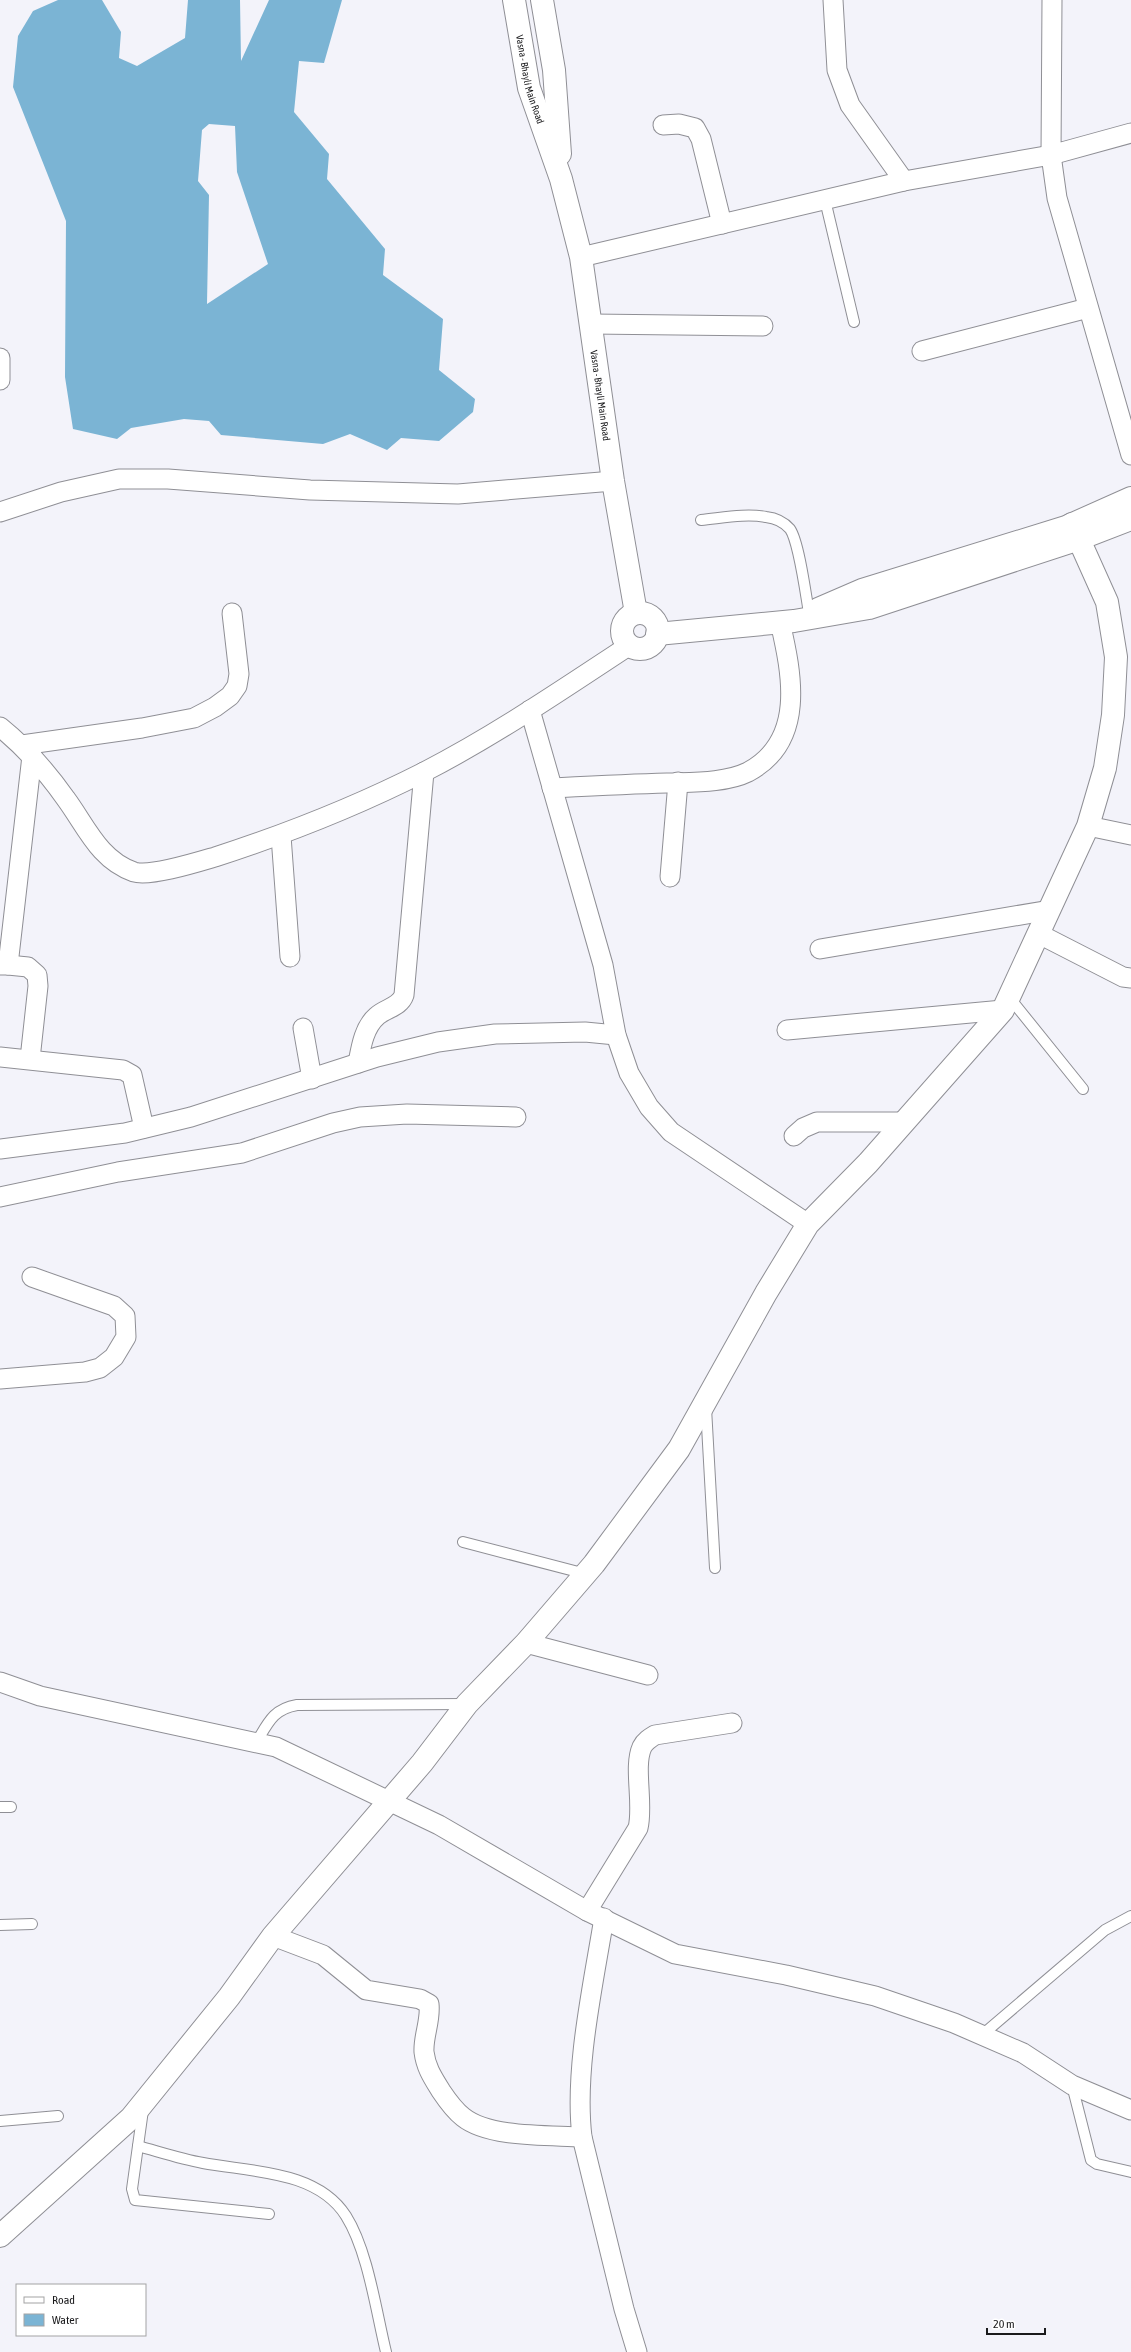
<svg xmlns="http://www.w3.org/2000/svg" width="1131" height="2352" font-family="'Asap Condensed',sans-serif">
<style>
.water{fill:#7bb4d4;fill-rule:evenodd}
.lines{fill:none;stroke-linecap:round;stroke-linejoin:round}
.service-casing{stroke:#8f8f95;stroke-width:12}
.minor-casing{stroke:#8f8f95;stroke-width:21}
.tertiary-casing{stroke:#8f8f95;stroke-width:24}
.secondary-casing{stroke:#8f8f95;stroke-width:24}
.service{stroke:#fff;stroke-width:10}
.minor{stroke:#fff;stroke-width:19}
.tertiary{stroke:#fff;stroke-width:22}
.secondary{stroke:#fff;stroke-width:22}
.labels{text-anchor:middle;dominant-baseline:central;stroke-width:4;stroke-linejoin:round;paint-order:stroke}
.street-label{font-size:10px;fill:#1a1a1c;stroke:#fff}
</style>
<rect width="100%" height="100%" fill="#f3f3fa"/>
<path class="water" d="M 58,0 L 102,0 L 121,32 L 119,58 L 137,66 L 185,38 L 188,0 L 240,0 L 241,61 L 269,0 L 342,0 L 324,63 L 299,61 L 294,112 L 329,154 L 327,179 L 385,249 L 383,275 L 443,319 L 439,370 L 475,399 L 473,412 L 439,441 L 401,438 L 387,450 L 350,434 L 323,444 L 221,435 L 209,421 L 184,419 L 131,428 L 117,439 L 73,429 L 65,377 L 66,221 L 13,87 L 18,36 L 33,11 ZM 209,124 L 235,126 L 237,172 L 268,264 L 207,304 L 209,195 L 198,181 L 202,130 Z"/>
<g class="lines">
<defs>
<g id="service">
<polyline points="825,200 854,322"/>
<path d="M 701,520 C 722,518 746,513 766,517 C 775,518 784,522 790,529 C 799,542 806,596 809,613"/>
<polyline points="1009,997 1083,1089"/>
<polyline points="706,1408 715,1568"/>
<polyline points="463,1542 586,1574"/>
<path d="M 256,1743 C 268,1723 273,1709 297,1705 L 466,1704"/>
<polyline points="0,1807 11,1807"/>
<polyline points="0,1925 32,1924"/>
<polyline points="982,2035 1105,1930 1131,1916"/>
<polyline points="1072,2085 1091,2160 1097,2164 1131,2172"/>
<polyline points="143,2110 132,2189 135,2200 269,2214"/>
<polyline points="0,2121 58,2116"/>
<path d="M 138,2146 C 160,2152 181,2159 203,2163 C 250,2172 317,2170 346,2216 C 368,2251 376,2311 386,2352"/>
</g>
<g id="minor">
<polyline points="833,0 837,70 850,105 904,181"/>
<polyline points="1052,0 1051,155 1131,133"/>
<polyline points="663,125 679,124 695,128 701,139 722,224"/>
<polyline points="581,257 904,181 1051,155 1057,198 1131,455"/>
<polyline points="591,324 763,326"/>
<polyline points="922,351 1088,308"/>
<polyline points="0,358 0,380"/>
<polyline points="0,512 61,492 119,479 168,479 310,490 458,494 613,481"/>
<polyline points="530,710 603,965 616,1035 629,1073 649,1107 671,1132 808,1224"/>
<path d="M 0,727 C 26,748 47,772 66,799 C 86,826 99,860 134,872 C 150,877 198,862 215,857 C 286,834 357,806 424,772 C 496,735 563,689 630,645"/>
<polyline points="22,745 142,728 194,718 215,707 230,696 237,686 239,674 232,613"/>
<path d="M 552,788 C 591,786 629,784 667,783 C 692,782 726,783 748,772 C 806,741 792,674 780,622"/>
<polyline points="1088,826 1131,835"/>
<polyline points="281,836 290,957"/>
<polyline points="670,877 678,782"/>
<polyline points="1039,934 1123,977 1131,978"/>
<polyline points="820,949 1050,910"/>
<polyline points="0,965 8,965 32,756"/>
<polyline points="8,965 28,967 37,975 38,986 30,1059"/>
<polyline points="303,1028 312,1079"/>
<polyline points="787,1030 1003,1010"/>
<polyline points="0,1057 123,1070 132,1075 144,1128"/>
<path d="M 358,1063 C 361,1047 364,1027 377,1016 C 386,1008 400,1007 404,995 L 424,772"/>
<polyline points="794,1136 803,1128 817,1122 904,1122"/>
<polyline points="0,1149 125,1133 191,1117 377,1057 438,1042 495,1034 585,1032 616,1035"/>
<polyline points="0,1197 118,1172 242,1153 333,1123 360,1117 407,1114 516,1117"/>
<polyline points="0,1379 85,1372 100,1368 114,1357 126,1337 125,1316 114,1306 32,1277"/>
<polyline points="526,1643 648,1675"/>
<polyline points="0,1682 40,1696 276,1747 439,1825 587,1911 675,1954 786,1975 875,1996 954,2023 1023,2053 1072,2085 1131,2110"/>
<path d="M 587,1911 L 638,1828 C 644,1804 633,1767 642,1747 C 645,1741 650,1738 655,1735 L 732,1723"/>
<path d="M 604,1918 C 593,1986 574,2070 582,2137 L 624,2309 L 637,2352"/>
<path d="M 273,1936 L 323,1955 L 366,1990 L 420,1999 L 429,2004 C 431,2021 423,2036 424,2052 C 426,2068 433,2078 441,2091 C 447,2100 454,2110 463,2117 C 489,2138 549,2135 582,2137"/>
</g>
<polyline id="tertiary" points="0,2236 131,2118 229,1997 273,1936 422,1763 467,1704 526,1643 594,1564 679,1449 766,1293 808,1224 868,1163 1003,1010 1088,826 1105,768 1113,715 1116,657 1107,602 1072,524"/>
<g id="secondary">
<path id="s1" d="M 514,0 L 529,88 L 561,179 L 581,257 L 613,481 L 636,613"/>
<polyline points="542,0 554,70 560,154"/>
<polyline points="818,609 862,590 1066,527 1131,498"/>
<circle cx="640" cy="631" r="18"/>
<polyline points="657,634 794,621 869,608 1079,539 1131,519"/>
</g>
</defs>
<use href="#service" class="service-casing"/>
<use href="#minor" class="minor-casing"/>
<use href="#tertiary" class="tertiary-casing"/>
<use href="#secondary" class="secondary-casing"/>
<use href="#service" class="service"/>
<use href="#minor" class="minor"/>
<use href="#tertiary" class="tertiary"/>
<use href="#secondary" class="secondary"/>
</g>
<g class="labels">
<g class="street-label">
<text stroke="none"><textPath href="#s1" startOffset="81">Vasna - Bhayli Main Road</textPath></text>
<text stroke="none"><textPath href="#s1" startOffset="406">Vasna - Bhayli Main Road</textPath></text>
</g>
</g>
<rect x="16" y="2284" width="130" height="52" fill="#ffffff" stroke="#a3a3a4"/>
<rect x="24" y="2297" width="20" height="6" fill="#ffffff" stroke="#a3a3a4"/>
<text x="52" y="2304" font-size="12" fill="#1a1a1c">Road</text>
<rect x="24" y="2314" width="20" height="12" fill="#7bb4d4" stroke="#a3a3a4"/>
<text x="52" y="2324" font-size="12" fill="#1a1a1c">Water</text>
<path d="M987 2328v6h58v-6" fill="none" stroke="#1a1a1c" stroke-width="2"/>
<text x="993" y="2328" font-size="12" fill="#1a1a1c" stroke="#ffffff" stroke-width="3" paint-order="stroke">20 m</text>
</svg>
